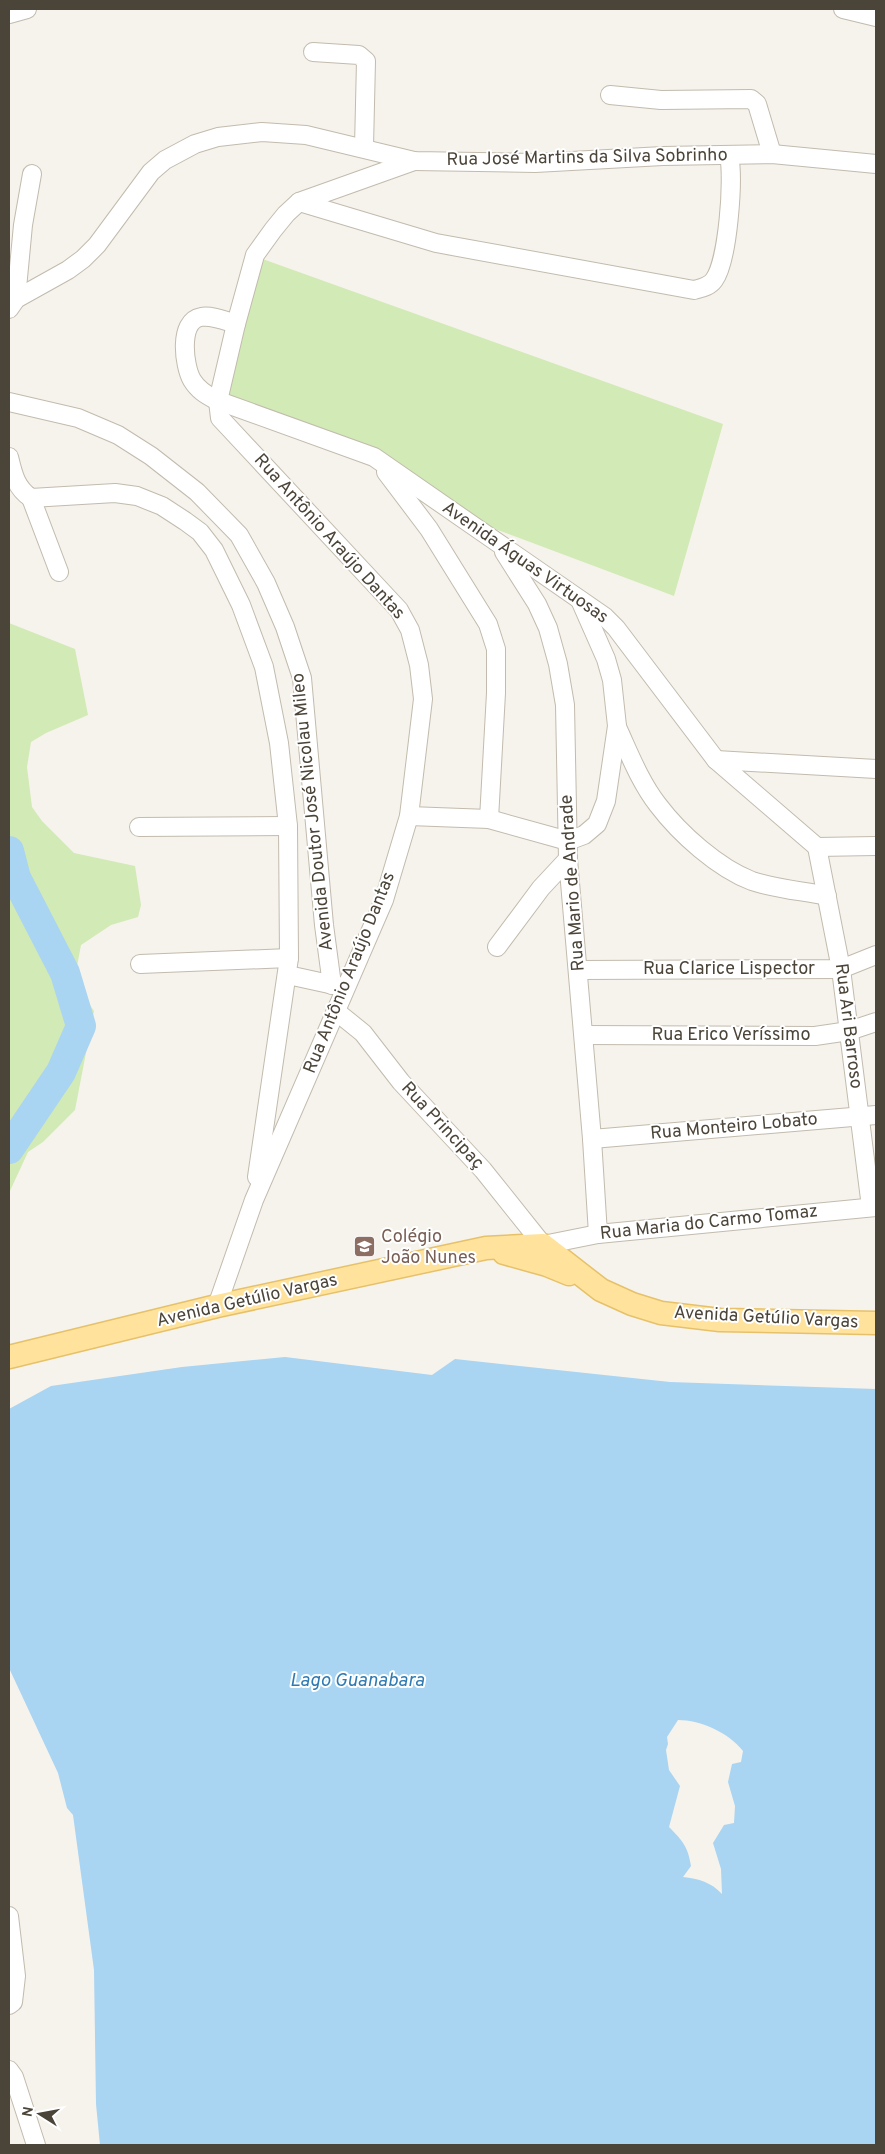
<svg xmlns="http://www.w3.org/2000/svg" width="885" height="2154" font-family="Overpass,sans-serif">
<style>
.green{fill:#d2eab5}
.water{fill:#a9d4f2;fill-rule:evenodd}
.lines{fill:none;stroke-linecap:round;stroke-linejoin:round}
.river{stroke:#a9d4f2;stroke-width:30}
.minor-casing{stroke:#c2bbae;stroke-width:20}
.major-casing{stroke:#e6c16a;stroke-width:25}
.minor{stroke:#fff;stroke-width:18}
.major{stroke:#ffe39c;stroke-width:22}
.labels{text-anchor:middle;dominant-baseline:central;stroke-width:4;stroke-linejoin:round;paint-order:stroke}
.street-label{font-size:18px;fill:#4b4439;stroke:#fff}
.education-label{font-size:18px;fill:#785e54;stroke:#fff;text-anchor:start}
.water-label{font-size:19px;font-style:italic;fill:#2e7ab2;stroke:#fff}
</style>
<rect width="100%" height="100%" fill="#f6f3ec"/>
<g class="green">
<polygon points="257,257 723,424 674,596 487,526 385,454 221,399"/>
<polygon points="9,623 75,649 88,715 46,733 31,742 27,767 32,807 42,821 74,853 135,866 141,905 138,917 111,925 81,945 74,982 94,1011 75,1110 43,1142 28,1152 9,1193"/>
</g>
<path class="water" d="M 285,1357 L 432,1375 L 455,1359 L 670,1382 L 876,1389 L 876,2145 L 100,2145 L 96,2104 L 94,1970 L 73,1815 L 67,1808 L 58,1773 L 9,1668 L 9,1409 L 51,1386 L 182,1367 ZM 678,1720 C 701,1720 729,1733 743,1751 L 741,1762 L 732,1764 L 728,1782 L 735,1806 L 734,1823 L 724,1825 L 713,1843 L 721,1869 L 722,1894 C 711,1882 699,1879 683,1877 L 691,1866 C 688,1847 683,1841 669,1827 L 680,1786 L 669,1770 L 666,1750 L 668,1744 L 667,1737 Z"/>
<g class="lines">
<polyline class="river" points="9,851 16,878 65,973 81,1026 61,1072 9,1149"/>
<defs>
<g id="minor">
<polyline points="843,9 876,17"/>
<polyline points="9,14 27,9"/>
<polyline points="313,52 359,55 366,61 364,147"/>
<polyline points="610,95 661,100 751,99 757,104 772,154"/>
<path d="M 414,161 L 299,202 L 436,243 L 694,290 C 701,288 709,287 714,280 C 728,261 734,179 729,155"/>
<polyline points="16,299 23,225 32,174"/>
<polyline points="9,309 16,299 68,270 83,259 97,245 151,172 165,160 195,144 218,137 262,132 306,135 414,161 535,163 663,156 772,154 876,164"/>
<path d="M 236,324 C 226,321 211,315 201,317 C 178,321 184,366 192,380 C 198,390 206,395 216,400 L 374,457 L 605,617 L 616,628 L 716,760 L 817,847"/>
<polyline points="9,402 78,418 118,435 151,456 197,492 239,535 266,583 285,627 302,678 324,925 332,985"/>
<path d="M 9,457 C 13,474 16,488 31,498 L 115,493 L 137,496 L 162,506 L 185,521 L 200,532 L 214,550 L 241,605 L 264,667 L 279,743 L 288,826 L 289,958 L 257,1177"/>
<polyline points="386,472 429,529 488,624 496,649 496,693 489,819"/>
<polyline points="31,498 59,572"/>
<polyline points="504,552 537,604 548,628 558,664 565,705 568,859 592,1139 598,1234"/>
<path d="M 617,727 C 629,753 640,782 658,805 C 680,834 718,868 752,881 C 776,889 803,891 827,896"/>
<polyline points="716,760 876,769"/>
<polyline points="409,816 489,819 568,841 584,835 597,824 606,801 617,726 612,680 606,659 580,600"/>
<polyline points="139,827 288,826"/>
<polyline points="817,847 841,969 871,1207"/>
<polyline points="817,847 876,846"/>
<polyline points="497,947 541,888 568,859"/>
<polyline points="140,964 289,958"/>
<polyline points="579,970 841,969 876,955"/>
<polyline points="288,975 343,987"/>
<polyline points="337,1012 363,1033 401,1082 483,1170 543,1245 598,1234 876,1207"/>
<polyline points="584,1035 815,1036 849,1031 876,1022"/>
<polyline points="592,1139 876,1115"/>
<polyline points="217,1306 254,1200 384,900 409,816 423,699 419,665 410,630 399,610 220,418 218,401 236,324 255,255 273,230 286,214 299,202"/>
<polyline points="9,1916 16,1976 13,2002 9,2005"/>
<polyline points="9,2070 14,2077 36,2145"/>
</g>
<g id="major">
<polyline points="504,1253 547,1265 569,1274"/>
<polyline points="9,1357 217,1306 486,1248 543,1245 601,1290 632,1304 661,1313 720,1320 876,1323"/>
</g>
</defs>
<use href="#minor" class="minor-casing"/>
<use href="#major" class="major-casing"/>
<use href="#minor" class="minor"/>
<use href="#major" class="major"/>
</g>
<defs>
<symbol id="school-square" viewBox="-11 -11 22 22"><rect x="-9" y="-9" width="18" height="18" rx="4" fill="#8d6e63" stroke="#fff"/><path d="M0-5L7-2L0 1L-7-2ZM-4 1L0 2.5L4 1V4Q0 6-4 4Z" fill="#fff"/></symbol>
</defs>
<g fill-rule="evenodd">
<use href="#school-square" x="352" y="1234" width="25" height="25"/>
</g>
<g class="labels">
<g class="street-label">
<text transform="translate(587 158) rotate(-1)">Rua José Martins da Silva Sobrinho</text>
<text transform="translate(329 537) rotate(48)">Rua Antônio Araújo Dantas</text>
<text transform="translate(525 563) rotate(35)">Avenida Águas Virtuosas</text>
<text transform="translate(313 812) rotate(-96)">Avenida Doutor José Nicolau Mileo</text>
<text transform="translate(573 883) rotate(-94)">Rua Mario de Andrade</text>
<text x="729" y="969">Rua Clarice Lispector</text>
<text transform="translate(350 973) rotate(-68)">Rua Antônio Araújo Dantas</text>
<text transform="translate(848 1026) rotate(83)">Rua Ari Barroso</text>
<text x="731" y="1035">Rua Erico Veríssimo</text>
<text transform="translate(442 1126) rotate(47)">Rua Principaç</text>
<text transform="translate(734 1127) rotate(-5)">Rua Monteiro Lobato</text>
<text transform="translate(709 1223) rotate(-6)">Rua Maria do Carmo Tomaz</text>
<text transform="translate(247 1301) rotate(-13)">Avenida Getúlio Vargas</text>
<text transform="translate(766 1318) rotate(3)">Avenida Getúlio Vargas</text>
</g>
<g class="education-label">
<text x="381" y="1237">Colégio<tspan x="381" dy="21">João Nunes</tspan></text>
</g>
<g class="water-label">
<text x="357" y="1681">Lago Guanabara</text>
</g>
</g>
<rect width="885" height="2154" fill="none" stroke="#4b4439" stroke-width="20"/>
<g transform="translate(40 2114) rotate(281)" stroke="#ffffff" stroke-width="4" paint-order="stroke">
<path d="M0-4L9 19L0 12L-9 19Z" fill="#4b4439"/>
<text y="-8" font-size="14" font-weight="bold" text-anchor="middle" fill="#4b4439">N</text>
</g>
</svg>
